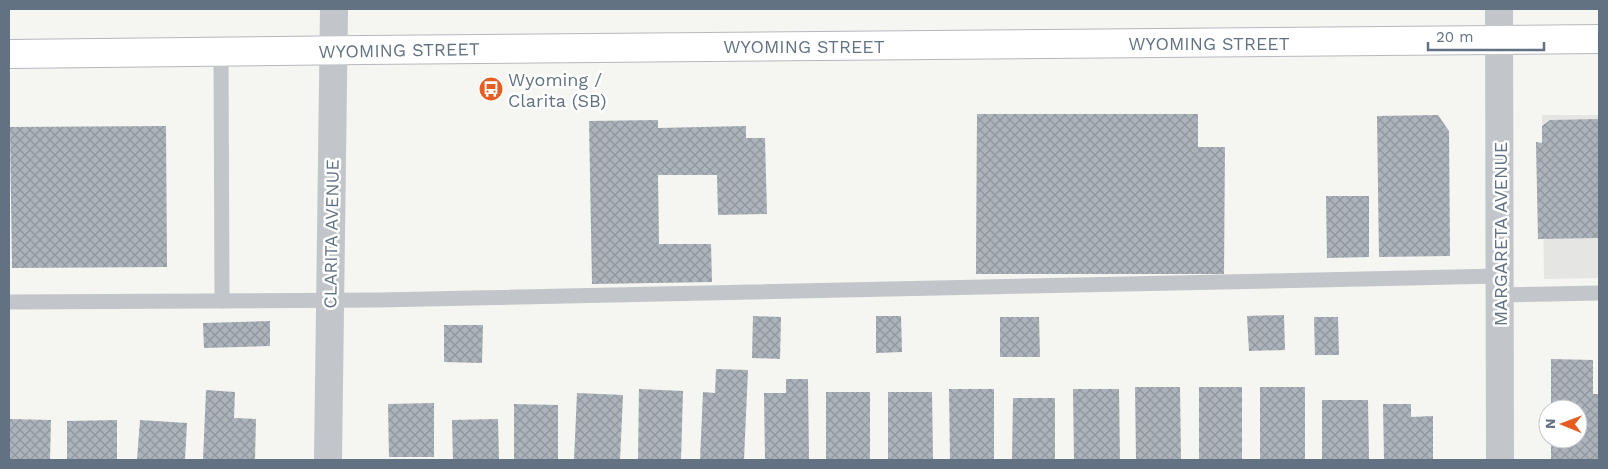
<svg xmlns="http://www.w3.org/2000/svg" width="1608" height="469" font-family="'Work Sans',sans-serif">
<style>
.built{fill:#e5e6e4}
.building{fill:url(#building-cross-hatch)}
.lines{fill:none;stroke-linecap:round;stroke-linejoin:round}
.secondary-casing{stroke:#b4b9be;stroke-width:30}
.lane{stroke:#c2c5c9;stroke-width:15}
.street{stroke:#c2c5c9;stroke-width:28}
.secondary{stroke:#fff;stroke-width:28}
.labels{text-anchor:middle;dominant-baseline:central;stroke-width:5;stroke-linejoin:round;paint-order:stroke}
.street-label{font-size:18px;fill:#637283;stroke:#fff}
.poi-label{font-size:18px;fill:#637283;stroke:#fff;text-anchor:start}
</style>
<defs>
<pattern id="building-cross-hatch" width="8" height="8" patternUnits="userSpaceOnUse" patternTransform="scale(1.25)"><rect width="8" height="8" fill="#adb3ba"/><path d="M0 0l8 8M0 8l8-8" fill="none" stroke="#90969d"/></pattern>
</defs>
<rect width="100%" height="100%" fill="#f5f5f1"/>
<polygon class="built" points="1542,115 1599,115 1599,278 1544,279"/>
<g class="building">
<polygon points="977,114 1198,114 1198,147 1225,147 1224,274 976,274"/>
<polygon points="1438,115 1449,131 1450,256 1379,257 1377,116"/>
<polygon points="1599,119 1599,238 1538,239 1536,142 1542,143 1542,126 1550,120"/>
<polygon points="658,120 658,128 746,126 746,138 765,138 767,214 718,215 717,175 658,175 659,244 711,244 712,282 592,284 589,121"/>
<polygon points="166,126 167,267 12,268 10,127"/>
<polygon points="1326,196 1369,196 1369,257 1327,258"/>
<polygon points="1284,315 1285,350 1249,351 1247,316"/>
<polygon points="753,316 781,317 780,359 752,358"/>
<polygon points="876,316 901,316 902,352 876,353"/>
<polygon points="1000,317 1039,317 1040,357 1000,357"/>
<polygon points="1314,317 1338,317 1339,355 1315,355"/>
<polygon points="270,321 270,346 204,348 203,323"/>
<polygon points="444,325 483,325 482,363 444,362"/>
<polygon points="1551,359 1593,360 1593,394 1599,394 1598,460 1551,460 1551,439 1578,439 1578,409 1551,409"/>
<polygon points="716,369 748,370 744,460 700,460 703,392 715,393"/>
<polygon points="786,379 808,379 809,460 765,460 764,393 786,393"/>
<polygon points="1135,387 1180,387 1181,460 1136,460"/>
<rect x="1199" y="387" width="43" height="73"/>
<rect x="1260" y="387" width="45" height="73"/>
<polygon points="639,389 683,391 681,460 638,460"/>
<polygon points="949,389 994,389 994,460 950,460"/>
<polygon points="1073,389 1119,389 1120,460 1074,460"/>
<polygon points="206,390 235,392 234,418 256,419 255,460 203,460"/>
<rect x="826" y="392" width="44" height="68"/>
<polygon points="888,392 932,392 933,460 888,460"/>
<polygon points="577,393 623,395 620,460 574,460"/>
<polygon points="1013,398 1055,398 1055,460 1012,460"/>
<polygon points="1322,400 1368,400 1369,460 1322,460"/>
<polygon points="434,403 434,457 389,457 388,404"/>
<polygon points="514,404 558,405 558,460 514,460"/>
<polygon points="1383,404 1411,404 1411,417 1433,416 1433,460 1384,460"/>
<polygon points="9,419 51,420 50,460 9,460"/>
<polygon points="498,419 499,460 453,460 452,420"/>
<polygon points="117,420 117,460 67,460 67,421"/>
<polygon points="140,420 187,423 185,460 137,460"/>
</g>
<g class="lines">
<defs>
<polyline id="secondary" points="9,54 364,50 1599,39"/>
</defs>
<use href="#secondary" class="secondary-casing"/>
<g class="lane">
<polyline points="221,51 222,301"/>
<polyline points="1499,295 1599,293"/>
<polyline points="9,302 378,300 1500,276"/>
</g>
<g class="street">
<polyline points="1499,9 1500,460"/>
<polyline points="328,460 334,9"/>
</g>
<use href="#secondary" class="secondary"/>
</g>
<defs>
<symbol id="bus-disc" viewBox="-11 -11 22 22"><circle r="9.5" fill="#e55d21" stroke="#fff"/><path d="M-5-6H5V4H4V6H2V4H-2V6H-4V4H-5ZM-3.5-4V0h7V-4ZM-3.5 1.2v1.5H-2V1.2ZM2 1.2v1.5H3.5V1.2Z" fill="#fff"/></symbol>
</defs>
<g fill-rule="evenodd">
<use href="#bus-disc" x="477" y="75" width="28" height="28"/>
</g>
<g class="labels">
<g class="street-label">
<text x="1209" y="43">WYOMING STREET</text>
<text x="804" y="46">WYOMING STREET</text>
<text transform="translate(399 50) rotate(-1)">WYOMING STREET</text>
<text transform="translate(331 234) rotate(-89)">CLARITA AVENUE</text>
<text transform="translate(1500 234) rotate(-90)">MARGARETA AVENUE</text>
</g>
<g class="poi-label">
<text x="508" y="79">Wyoming /<tspan x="508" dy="21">Clarita (SB)</tspan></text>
</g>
</g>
<rect width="1608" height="469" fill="none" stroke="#637283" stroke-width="20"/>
<g transform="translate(1563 424) rotate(271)"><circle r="24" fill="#ffffff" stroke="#c1c7cd"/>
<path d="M0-4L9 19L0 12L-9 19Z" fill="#e55d21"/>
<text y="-8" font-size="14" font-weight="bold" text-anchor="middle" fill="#637283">N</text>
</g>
<path d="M1428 42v8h116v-8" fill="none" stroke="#637283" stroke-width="2.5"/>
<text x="1436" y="42" font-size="15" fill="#637283" stroke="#ffffff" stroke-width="4" paint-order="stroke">20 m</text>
</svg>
